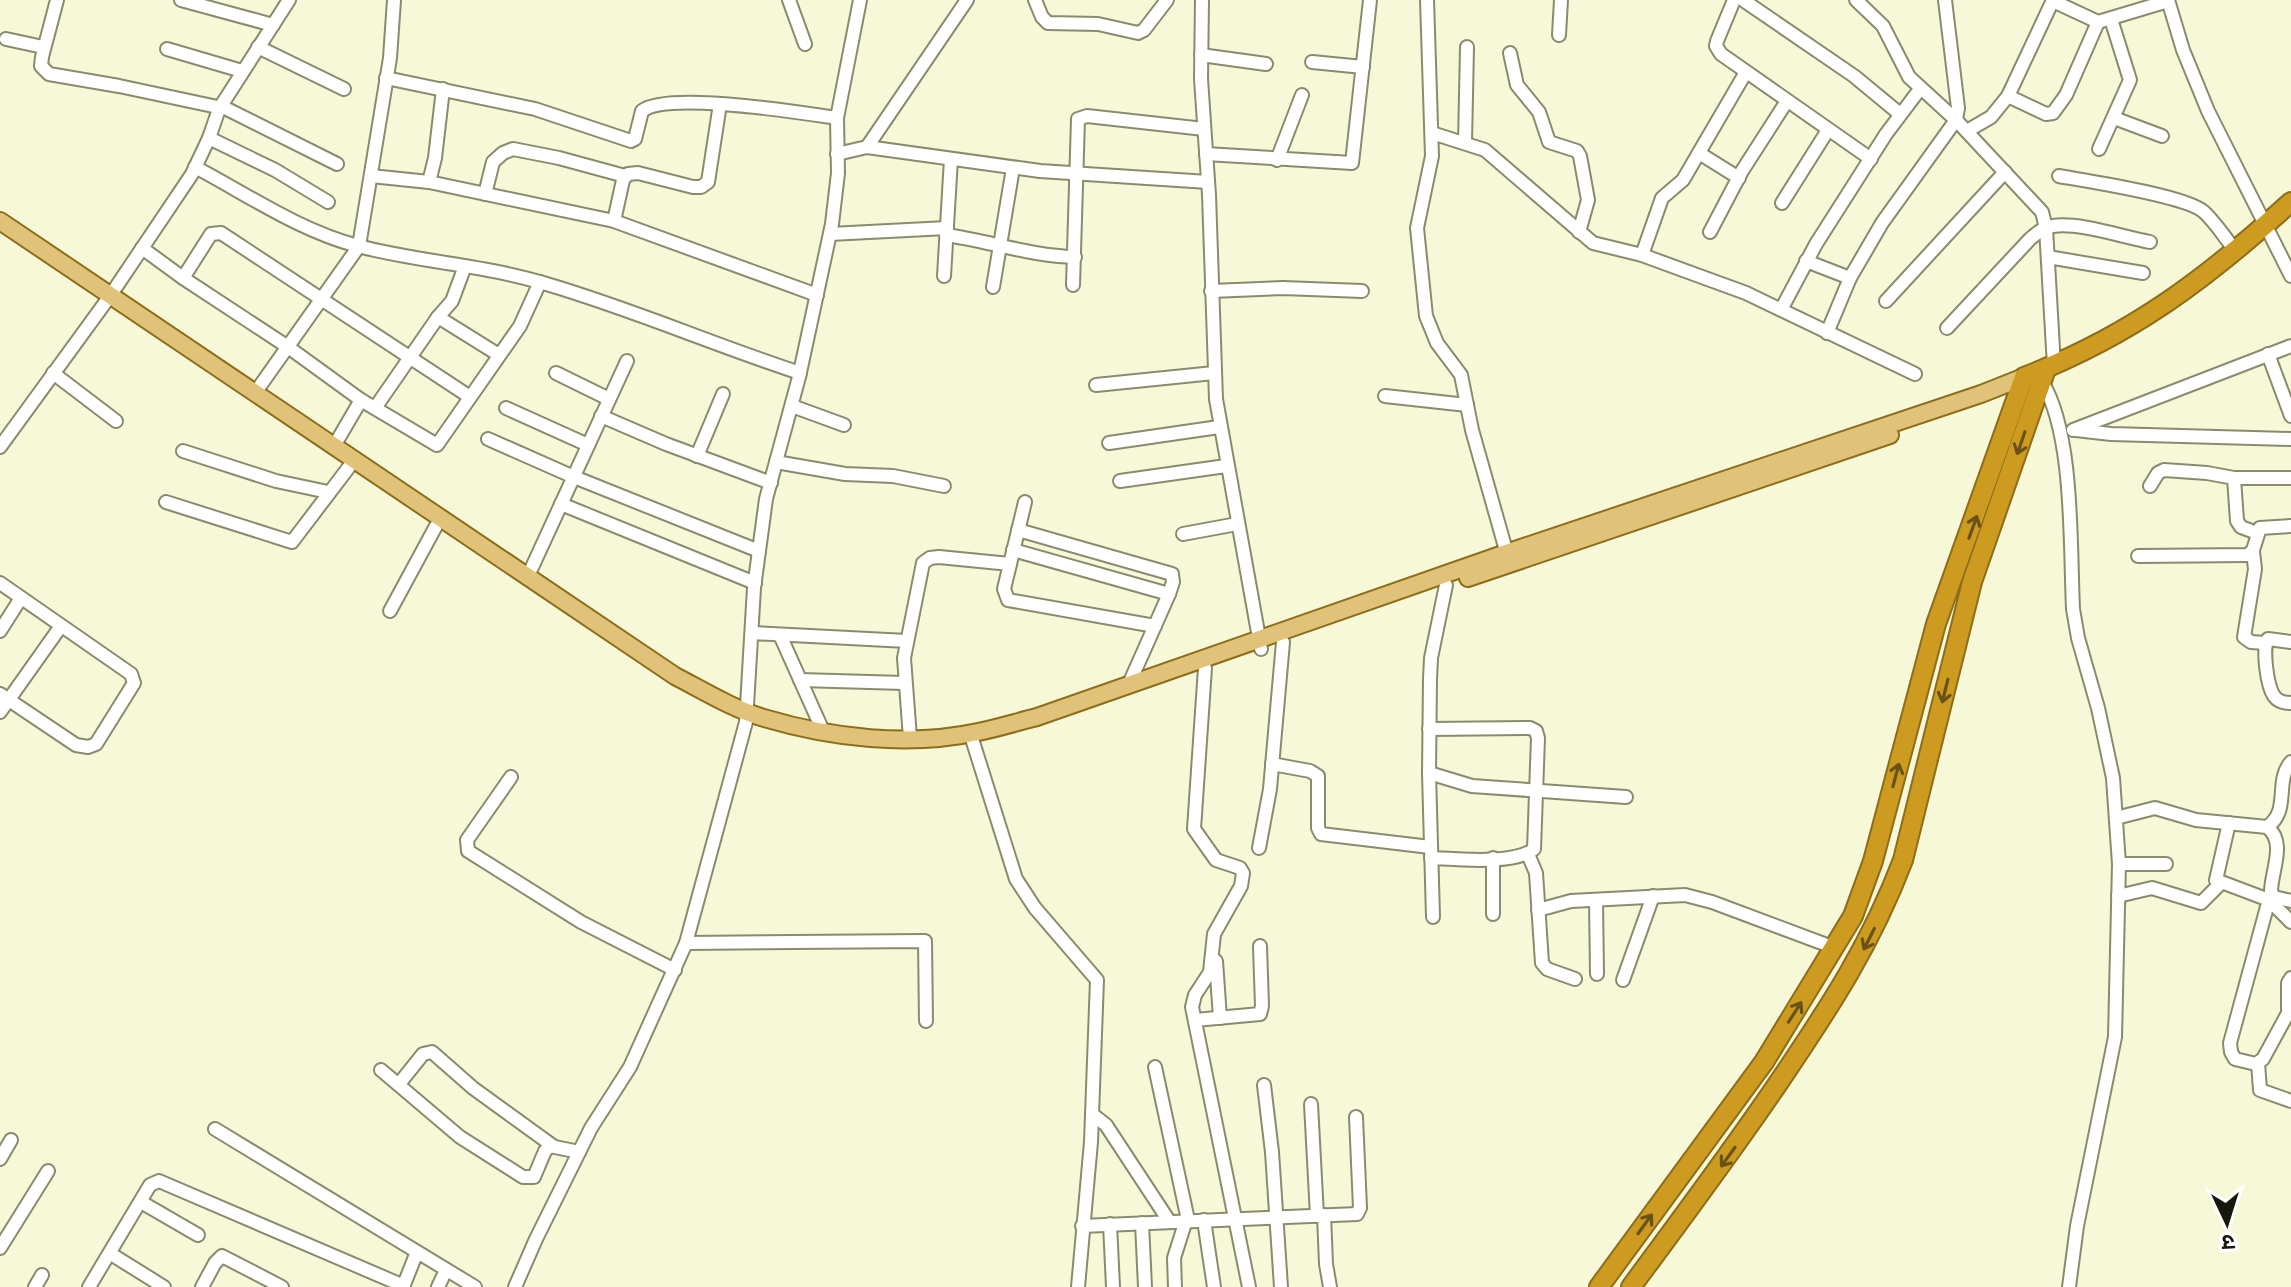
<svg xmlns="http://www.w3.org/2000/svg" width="2291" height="1287" font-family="Helvetica,'Noto Sans Devanagari',sans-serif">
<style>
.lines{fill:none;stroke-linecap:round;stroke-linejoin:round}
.minor-casing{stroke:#8a8b6d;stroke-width:16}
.major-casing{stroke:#8d6d19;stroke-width:20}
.highway-casing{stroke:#8d6d19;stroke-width:22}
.minor{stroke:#fff;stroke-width:12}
.major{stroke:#e0c379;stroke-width:16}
.highway{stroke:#cc9b20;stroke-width:18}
.oneway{stroke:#685315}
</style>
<rect width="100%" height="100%" fill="#f7f8d8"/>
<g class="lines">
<defs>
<g id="minor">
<polyline points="57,0 42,57 41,66 49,74 119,86 227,109 337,164"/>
<polyline points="181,0 273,25"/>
<polyline points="789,0 805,44"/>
<polyline points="1035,0 1042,17 1048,23 1098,24 1138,33 1144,30 1167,0"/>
<polyline points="1202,0 1201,79 1209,195 1216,399 1261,649"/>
<polyline points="1427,0 1432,156 1417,228 1426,316 1437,343 1461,375 1472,430 1509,561"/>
<polyline points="1734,0 1717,41 1716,46 1721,54 1871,159"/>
<polyline points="1743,0 1854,76 1900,114"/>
<polyline points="1856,0 1883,26 1909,77 1956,120 2042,212 2046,228 2054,366"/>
<polyline points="2168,0 2183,50 2208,111 2291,276"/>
<polyline points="2053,1 2098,22 2168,1"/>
<polyline points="1559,35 1561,0"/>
<polyline points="6,39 43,47"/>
<polyline points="258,47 344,89"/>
<polyline points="167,49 242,71"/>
<polyline points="1510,53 1517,85 1539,112 1549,142 1577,151 1580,156 1588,200 1579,232"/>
<polyline points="1201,55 1266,64"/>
<polyline points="1312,62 1363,67"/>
<path d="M 386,78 L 535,109 L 631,141 L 635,139 L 642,111 C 667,91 803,113 837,118"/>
<polyline points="2008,96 2046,114 2053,113 2066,95 2098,22"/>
<polyline points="2114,118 2162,136"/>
<polyline points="1967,131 1991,117 2008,96 2053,0"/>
<polyline points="1432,133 1485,150 1593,243 1642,255 1746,293 1915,374"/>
<polyline points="209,138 275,170 328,202"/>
<polyline points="1465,143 1467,47"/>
<polyline points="867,147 967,0"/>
<polyline points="2099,149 2130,80 2111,19"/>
<polyline points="1699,153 1739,178"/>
<polyline points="837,154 867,147 1040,171 1208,182"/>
<polyline points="1206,154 1352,163 1370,0"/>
<polyline points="1277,160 1302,95"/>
<path d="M 195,167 C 248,195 300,231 358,246 C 419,262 483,265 543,283 C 630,308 714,345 800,373"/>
<polyline points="371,176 429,182 614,221 817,295"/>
<path d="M 2059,176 C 2087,181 2187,196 2204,212 C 2216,223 2225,238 2235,250"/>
<polyline points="429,182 435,158 443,89"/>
<polyline points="485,194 493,162 503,153 513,149 559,158 625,176"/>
<polyline points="1782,203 1828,130"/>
<polyline points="614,221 623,180 628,174 638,173 693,187 701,187 708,182 720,104"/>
<polyline points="1710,232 1742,171 1787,101"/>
<polyline points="830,234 947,228"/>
<path d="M 946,235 C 989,241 1031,256 1075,257"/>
<polyline points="142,248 183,278 211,234 221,233 470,397"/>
<polyline points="1642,255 1662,198 1683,180 1746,72"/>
<polyline points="2048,257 2143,273"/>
<polyline points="1806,261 1850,278"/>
<polyline points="944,276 951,159"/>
<polyline points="183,278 288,347 361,400 437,445 520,326 540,282"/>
<polyline points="1073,285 1078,119 1087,116 1204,129"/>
<polyline points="993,287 1013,168"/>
<polyline points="1211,291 1283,288 1362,291"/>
<polyline points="1886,301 2005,172"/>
<polyline points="1782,308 1816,244 1886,134 1920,89"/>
<polyline points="438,317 499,355"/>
<path d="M 1947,328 L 2030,239 C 2037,233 2044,227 2053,226 C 2079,222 2123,237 2150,242"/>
<polyline points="1827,333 1850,278 1882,223 1956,120 1958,108 1945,0"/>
<polyline points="2268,354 2291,416"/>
<polyline points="53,373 116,421"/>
<polyline points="556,373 609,399"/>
<path d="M 2042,382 C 2074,433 2070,546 2073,609 L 2078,638 L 2098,708 L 2113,778 L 2119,864 L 2115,1037 L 2077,1226 L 2069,1287"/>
<polyline points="1096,385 1214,373"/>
<polyline points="255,393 359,246 390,58 394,0"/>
<polyline points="1385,396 1467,405"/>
<polyline points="792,406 844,425"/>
<polyline points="375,408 438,317 452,301 465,266"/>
<polyline points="506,408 588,445"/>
<polyline points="601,416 666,444 771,483"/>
<polyline points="2073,430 2291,346"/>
<polyline points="2076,430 2111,434 2291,439"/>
<polyline points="488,439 574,477 759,551"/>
<polyline points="1109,443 1219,427"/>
<polyline points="334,446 361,400"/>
<polyline points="0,447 110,296 192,174 209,138 219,109 289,0"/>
<polyline points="183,451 276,481 328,492"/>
<polyline points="697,456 723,394"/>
<polyline points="776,462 845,474 893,476 944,486"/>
<polyline points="2234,478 2237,521 2241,527 2257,533"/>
<polyline points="1120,481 1226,466"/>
<polyline points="2150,486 2158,473 2164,470 2207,473 2234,478 2291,478"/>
<polyline points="166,502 292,542 349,467"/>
<polyline points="1025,502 1004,589 1008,600 1155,626"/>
<polyline points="561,504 755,583"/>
<polyline points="1018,530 1172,574 1173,582 1169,594 1129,684"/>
<polyline points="1183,534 1237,524"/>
<polyline points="1013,550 1169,594"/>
<polyline points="2253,552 2255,569 2244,637 2251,642 2265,643"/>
<polyline points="2138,556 2248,555 2253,550 2260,528 2291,526"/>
<polyline points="528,576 627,361"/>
<polyline points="0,583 131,674 134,683 96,744 88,747 76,745 0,694"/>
<polyline points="390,611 436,526"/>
<polyline points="0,631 21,598"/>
<polyline points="752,633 907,641"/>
<polyline points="780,635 823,731"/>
<path d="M 2291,642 L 2268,639 C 2262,648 2267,686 2274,696 C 2278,702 2284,703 2291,703"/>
<polyline points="1205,668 1194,829 1216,860 1240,868 1243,873 1241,886 1214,934 1210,972 1195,995 1192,1007 1249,1287"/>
<polyline points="800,680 904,683"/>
<polyline points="0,712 61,626"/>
<path d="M 1429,729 L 1530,728 L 1536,731 L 1538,738 L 1534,849 C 1515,865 1456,859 1431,858"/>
<polyline points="910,738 904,658 923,563 930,558 939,557 1010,564"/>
<polyline points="973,742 1016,879 1035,908 1097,980 1091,1142 1078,1287"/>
<polyline points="1272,764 1310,771 1318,776 1318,828 1321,834 1430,847"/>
<polyline points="1429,773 1472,786 1626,797"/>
<polyline points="511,777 467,840 468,851 581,922 675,970"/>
<path d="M 2116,818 L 2155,808 L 2196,820 L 2267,827 C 2287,842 2271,871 2271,892 L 2274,897 L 2291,901"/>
<polyline points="2229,823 2216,880 2269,900 2291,922"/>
<path d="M 2267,827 C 2291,811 2274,781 2291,762"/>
<polyline points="1259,848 1270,789 1283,642"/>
<polyline points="1528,854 1536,873 1542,963 1547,969 1575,979"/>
<polyline points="1493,858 1493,914"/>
<polyline points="2119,864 2166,864"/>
<polyline points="2271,892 2230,1043 2231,1052 2235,1059 2256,1064 2263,1059 2288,1013 2288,983 2291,978"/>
<polyline points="2118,896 2152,888 2201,903 2221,883"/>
<polyline points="1596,900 1597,974"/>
<polyline points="1538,910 1571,901 1685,895 1712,902 1835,948"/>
<polyline points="1433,917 1429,773 1430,679 1431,658 1446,585"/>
<polyline points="686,943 925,941 926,1021"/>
<polyline points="1216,961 1220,1018"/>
<polyline points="1623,980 1653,896"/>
<polyline points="1195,1020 1260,1014 1262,1006 1260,946"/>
<polyline points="2258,1063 2260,1090 2291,1101"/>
<polyline points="1155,1067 1188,1220"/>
<polyline points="381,1070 460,1137 523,1177 534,1177 545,1151 550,1146 579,1152"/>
<polyline points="399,1084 423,1054 432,1052 473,1088 553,1146"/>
<polyline points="1264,1085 1272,1152 1281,1287"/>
<polyline points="1311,1104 1317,1216"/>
<polyline points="1092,1114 1106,1125 1169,1221"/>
<polyline points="215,1129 475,1287"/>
<polyline points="0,1159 11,1140"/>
<polyline points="141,1202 198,1235"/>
<polyline points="1324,1215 1326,1264 1330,1287"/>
<polyline points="1204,1220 1214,1287"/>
<polyline points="1142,1223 1145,1287"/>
<polyline points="1110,1224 1113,1287"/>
<polyline points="1082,1226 1357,1214 1360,1208 1356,1117"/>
<polyline points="0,1248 48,1171"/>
<polyline points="111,1254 164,1287"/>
<polyline points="35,1287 42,1275"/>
<polyline points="89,1287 150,1185 159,1181 404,1286"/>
<polyline points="202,1287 215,1263 222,1256 282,1287"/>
<polyline points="403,1287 417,1252"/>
<polyline points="438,1287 446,1270"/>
<polyline points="515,1287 536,1239 591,1128 630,1067 686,943 746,722 754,588 766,499 799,377 832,224 838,173 837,118 860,0"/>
<polyline points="1175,1287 1174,1258 1186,1220"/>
</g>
<g id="major">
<path d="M 0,221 L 675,676 C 704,691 733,709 764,718 C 831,738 909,747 978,732 C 998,728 1017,722 1037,717 L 1506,553 L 1981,394 L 2024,377"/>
<polyline points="1468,578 1890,435"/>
</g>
<g id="highway">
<path d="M 1599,1287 L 1764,1062 L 1853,916 L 1873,861 L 1936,624 L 2024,377 C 2132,335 2206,279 2291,202"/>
<path d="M 1631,1287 C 1682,1218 1733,1150 1781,1079 C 1831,1005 1871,944 1903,860 L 1972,582 L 2046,369"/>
</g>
</defs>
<use href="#minor" class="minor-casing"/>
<use href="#major" class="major-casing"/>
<use href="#highway" class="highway-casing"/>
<use href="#minor" class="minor"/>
<use href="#major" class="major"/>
<use href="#highway" class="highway"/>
</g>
<defs><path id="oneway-shaft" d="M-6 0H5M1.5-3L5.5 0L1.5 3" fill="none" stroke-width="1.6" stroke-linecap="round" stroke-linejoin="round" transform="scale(2)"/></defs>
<g class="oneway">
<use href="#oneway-shaft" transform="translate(2021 443) rotate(109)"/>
<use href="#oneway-shaft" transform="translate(1973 527) rotate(-70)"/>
<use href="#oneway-shaft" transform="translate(1945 691) rotate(104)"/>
<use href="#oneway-shaft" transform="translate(1896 775) rotate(-75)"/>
<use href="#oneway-shaft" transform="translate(1869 939) rotate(117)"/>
<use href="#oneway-shaft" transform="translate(1795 1012) rotate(-57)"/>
<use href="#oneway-shaft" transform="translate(1728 1157) rotate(126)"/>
<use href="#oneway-shaft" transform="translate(1645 1224) rotate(-54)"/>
</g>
<g transform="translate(2227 1223) rotate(176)" stroke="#ffffff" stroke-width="6" paint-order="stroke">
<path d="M0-6L14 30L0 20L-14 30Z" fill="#17180c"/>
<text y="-12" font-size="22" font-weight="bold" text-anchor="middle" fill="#17180c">उ</text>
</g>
</svg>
